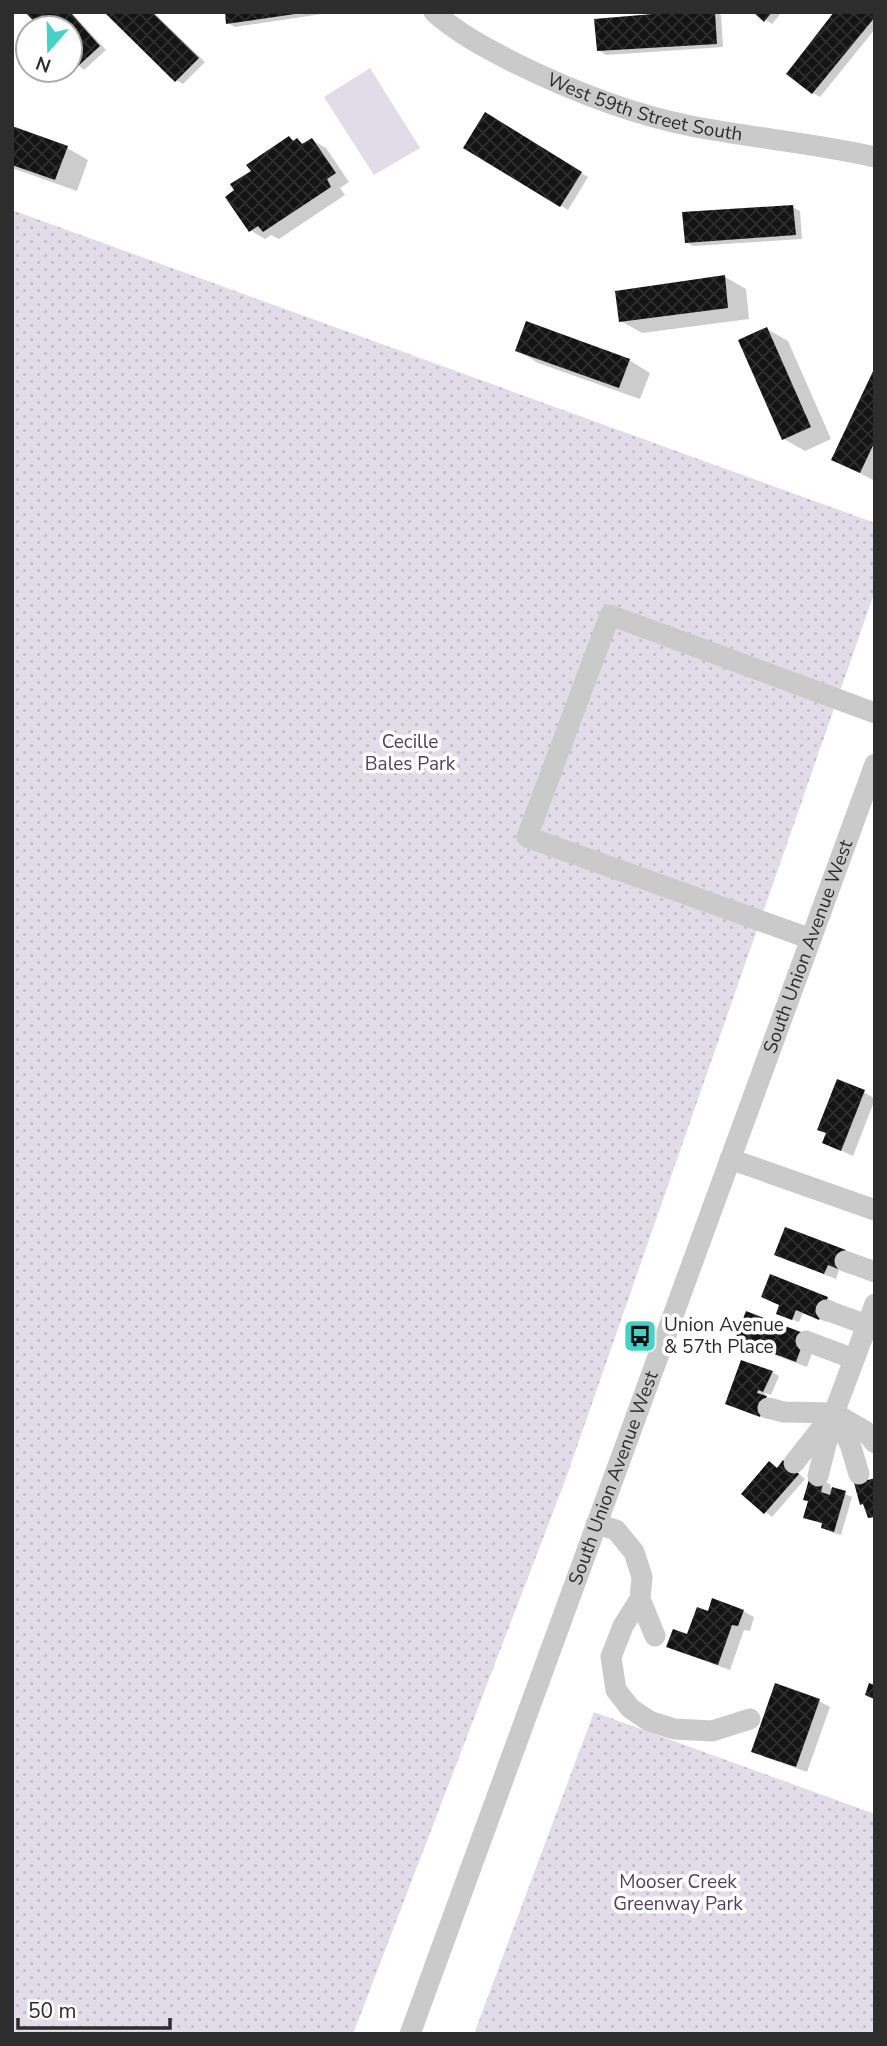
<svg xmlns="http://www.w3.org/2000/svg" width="887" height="2046" font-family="'Nunito Sans',sans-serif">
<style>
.green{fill:#e2dce9}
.park{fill:url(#park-dots)}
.shadow{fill:#0003}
.building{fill:url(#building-cross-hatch)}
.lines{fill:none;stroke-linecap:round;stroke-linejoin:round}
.minor{stroke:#cacaca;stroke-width:21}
.labels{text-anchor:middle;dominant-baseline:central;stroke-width:7;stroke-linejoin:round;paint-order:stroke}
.street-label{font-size:19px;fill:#2d2d2d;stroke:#fff}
.park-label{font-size:19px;fill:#523f64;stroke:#fff}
.poi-label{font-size:19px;fill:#2d2d2d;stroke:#fff;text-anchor:start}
</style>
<defs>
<pattern id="park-dots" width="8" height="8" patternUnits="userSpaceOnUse" patternTransform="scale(1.75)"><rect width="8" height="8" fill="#e2dce9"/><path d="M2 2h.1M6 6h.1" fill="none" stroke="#c2bdc8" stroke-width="1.8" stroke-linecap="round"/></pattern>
<pattern id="building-cross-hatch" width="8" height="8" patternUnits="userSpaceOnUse" patternTransform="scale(1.75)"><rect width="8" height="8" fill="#141414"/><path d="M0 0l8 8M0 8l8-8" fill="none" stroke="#2e2e2e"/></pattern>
</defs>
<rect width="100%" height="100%" fill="#fff"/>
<polygon class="green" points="370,68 420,148 374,175 324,97"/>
<g class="park">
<polygon points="12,210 875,523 875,591 565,1481 353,2034 12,2034"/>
<polygon points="594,1712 875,1814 875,2034 474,2034"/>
</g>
<g class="shadow">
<polygon points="28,12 71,12 106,50 84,70 70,59 70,28 42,28"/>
<polygon points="106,12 153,12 205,62 183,84 176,80"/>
<polygon points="226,12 335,12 235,27 228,23"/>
<polygon points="698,12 716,12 721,15 723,47 606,55 599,50"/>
<polygon points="755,12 782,12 772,24"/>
<polygon points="875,12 875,29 820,97 813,93"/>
<polygon points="486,115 588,177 568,210 466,148"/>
<polygon points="12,128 67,148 88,160 77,191 12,168"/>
<polygon points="290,138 295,141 297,140 305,144 312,140 326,148 349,182 340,188 345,195 279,239 271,235 265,239 250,230 253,171"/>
<polygon points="793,207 800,211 802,239 693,246 686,242"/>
<polygon points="725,277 746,289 749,319 642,333 621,321"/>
<polygon points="767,329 788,341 831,439 805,451 784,439"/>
<polygon points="517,350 629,360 650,373 640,399 538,363"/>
<polygon points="875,371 875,481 833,459"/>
<polygon points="864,1092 875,1099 853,1156 824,1142 828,1134"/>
<polygon points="776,1254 856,1258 850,1274 839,1270 836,1279 787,1260"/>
<polygon points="771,1276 835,1302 827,1322 803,1313 799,1322 785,1317"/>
<polygon points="737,1339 816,1342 807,1367 748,1345"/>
<polygon points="772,1372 779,1376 771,1395 765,1393 764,1397 773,1402 767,1419 728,1404"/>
<polygon points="770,1463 779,1469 791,1467 805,1479 772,1517 743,1494"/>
<polygon points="824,1481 831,1485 830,1488 852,1497 841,1535 830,1532 823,1527 824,1524 805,1517 810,1502"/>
<polygon points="743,1611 754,1617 750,1631 744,1630 730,1670 680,1652 669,1646 689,1636 709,1613"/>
<polygon points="819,1701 830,1707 807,1772 765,1757 754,1751"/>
</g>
<g class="building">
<polygon points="25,12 70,12 100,46 76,68 70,61 70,28 40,28"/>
<polygon points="104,12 152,12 199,58 175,82"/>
<polygon points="225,12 294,12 295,14 226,24"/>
<polygon points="676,12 715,12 717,44 597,51 594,19"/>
<polygon points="753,12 772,12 764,22"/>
<polygon points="834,12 875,12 875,17 812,94 786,74"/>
<polygon points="485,112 582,172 560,207 463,148"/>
<polygon points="12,126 68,146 55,180 12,165"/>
<polygon points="289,136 293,141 297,138 302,144 312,138 336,173 327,179 331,187 263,232 258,226 249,232 225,197 234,190 230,184 251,171 246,165"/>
<polygon points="793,205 796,235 685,243 682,212"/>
<polygon points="725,275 728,308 619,322 615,291"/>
<polygon points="526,321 630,359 619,388 515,351"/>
<polygon points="767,327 811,427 782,440 738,340"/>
<polygon points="875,367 875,441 860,473 831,460"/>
<polygon points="837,1079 865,1090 841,1151 822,1143 826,1133 817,1130"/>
<polygon points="785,1227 846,1250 838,1269 828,1265 824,1274 774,1255"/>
<polygon points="770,1274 828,1297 819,1320 796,1310 792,1320 776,1314 779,1305 761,1297"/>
<polygon points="746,1311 806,1334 796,1362 735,1339"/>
<polygon points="741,1360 773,1371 763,1392 758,1390 757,1393 767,1396 760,1417 725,1404"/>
<polygon points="783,1460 799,1474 764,1514 741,1494 769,1461 777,1468"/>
<polygon points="810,1476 824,1480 821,1492 830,1495 832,1487 846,1491 834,1532 821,1528 822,1523 803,1518 808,1501 803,1500"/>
<polygon points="867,1476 868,1480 875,1478 875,1517 868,1518 863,1504 860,1505 853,1479"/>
<polygon points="712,1598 744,1610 738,1626 732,1625 718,1665 666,1647 673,1629 687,1634 697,1607 708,1611"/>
<polygon points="775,1683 820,1699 796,1767 751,1752"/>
<polygon points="869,1683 875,1685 874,1699 865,1695"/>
</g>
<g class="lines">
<g class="minor">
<path id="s1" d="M 434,12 C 457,33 488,49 515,63 C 570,90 630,114 691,126 C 752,138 814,143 875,157"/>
<polyline points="811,939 527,837 610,615 875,713"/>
<polyline points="730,1159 875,1210"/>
<polyline points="845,1261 875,1272"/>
<polyline points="826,1310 867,1325"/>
<polyline points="806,1341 854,1359"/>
<polyline points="768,1408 784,1412 834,1413 865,1431 875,1443"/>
<polyline points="834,1413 850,1444 859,1474"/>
<polyline points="794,1463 828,1420"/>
<polyline points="818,1476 834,1413 875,1304"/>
<polyline points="596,1524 616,1530 634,1552 642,1577 640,1599 623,1626 611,1657 616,1690 630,1708 649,1721 674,1729 712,1731 750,1719"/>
<polyline points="640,1599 655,1636"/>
<path id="s2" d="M 410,2034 L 875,764"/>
</g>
</g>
<defs>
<symbol id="bus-square" viewBox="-11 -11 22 22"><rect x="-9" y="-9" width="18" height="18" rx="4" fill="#40d3c6" stroke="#fff"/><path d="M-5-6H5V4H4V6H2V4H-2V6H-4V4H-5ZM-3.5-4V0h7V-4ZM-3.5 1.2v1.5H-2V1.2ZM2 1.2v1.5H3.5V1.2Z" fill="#111"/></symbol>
</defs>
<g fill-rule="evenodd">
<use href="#bus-square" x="621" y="1317" width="38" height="38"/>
</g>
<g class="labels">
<g class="street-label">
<text stroke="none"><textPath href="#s1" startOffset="234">West 59th Street South</textPath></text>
<text stroke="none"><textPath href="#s2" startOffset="1158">South Union Avenue West</textPath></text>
<text stroke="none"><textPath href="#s2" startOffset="592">South Union Avenue West</textPath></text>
</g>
<g class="park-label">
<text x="410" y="742">Cecille<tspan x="410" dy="22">Bales Park</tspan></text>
<text x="678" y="1882">Mooser Creek<tspan x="678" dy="22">Greenway Park</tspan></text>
</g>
<g class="poi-label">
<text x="664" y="1325">Union Avenue<tspan x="664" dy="22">&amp; 57th Place</tspan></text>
</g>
</g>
<rect width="887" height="2046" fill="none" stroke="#2d2d2d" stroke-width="28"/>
<g transform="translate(49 49) rotate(200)"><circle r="33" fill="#ffffff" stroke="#ababab" stroke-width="2"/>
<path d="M0-5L12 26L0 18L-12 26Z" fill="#40d3c6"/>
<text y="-10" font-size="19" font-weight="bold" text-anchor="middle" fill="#2d2d2d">N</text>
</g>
<path d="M18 2018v10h152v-10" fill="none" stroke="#2d2d2d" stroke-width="3.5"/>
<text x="28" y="2018" font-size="21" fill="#2d2d2d" stroke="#ffffff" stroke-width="5" paint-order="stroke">50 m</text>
</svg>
